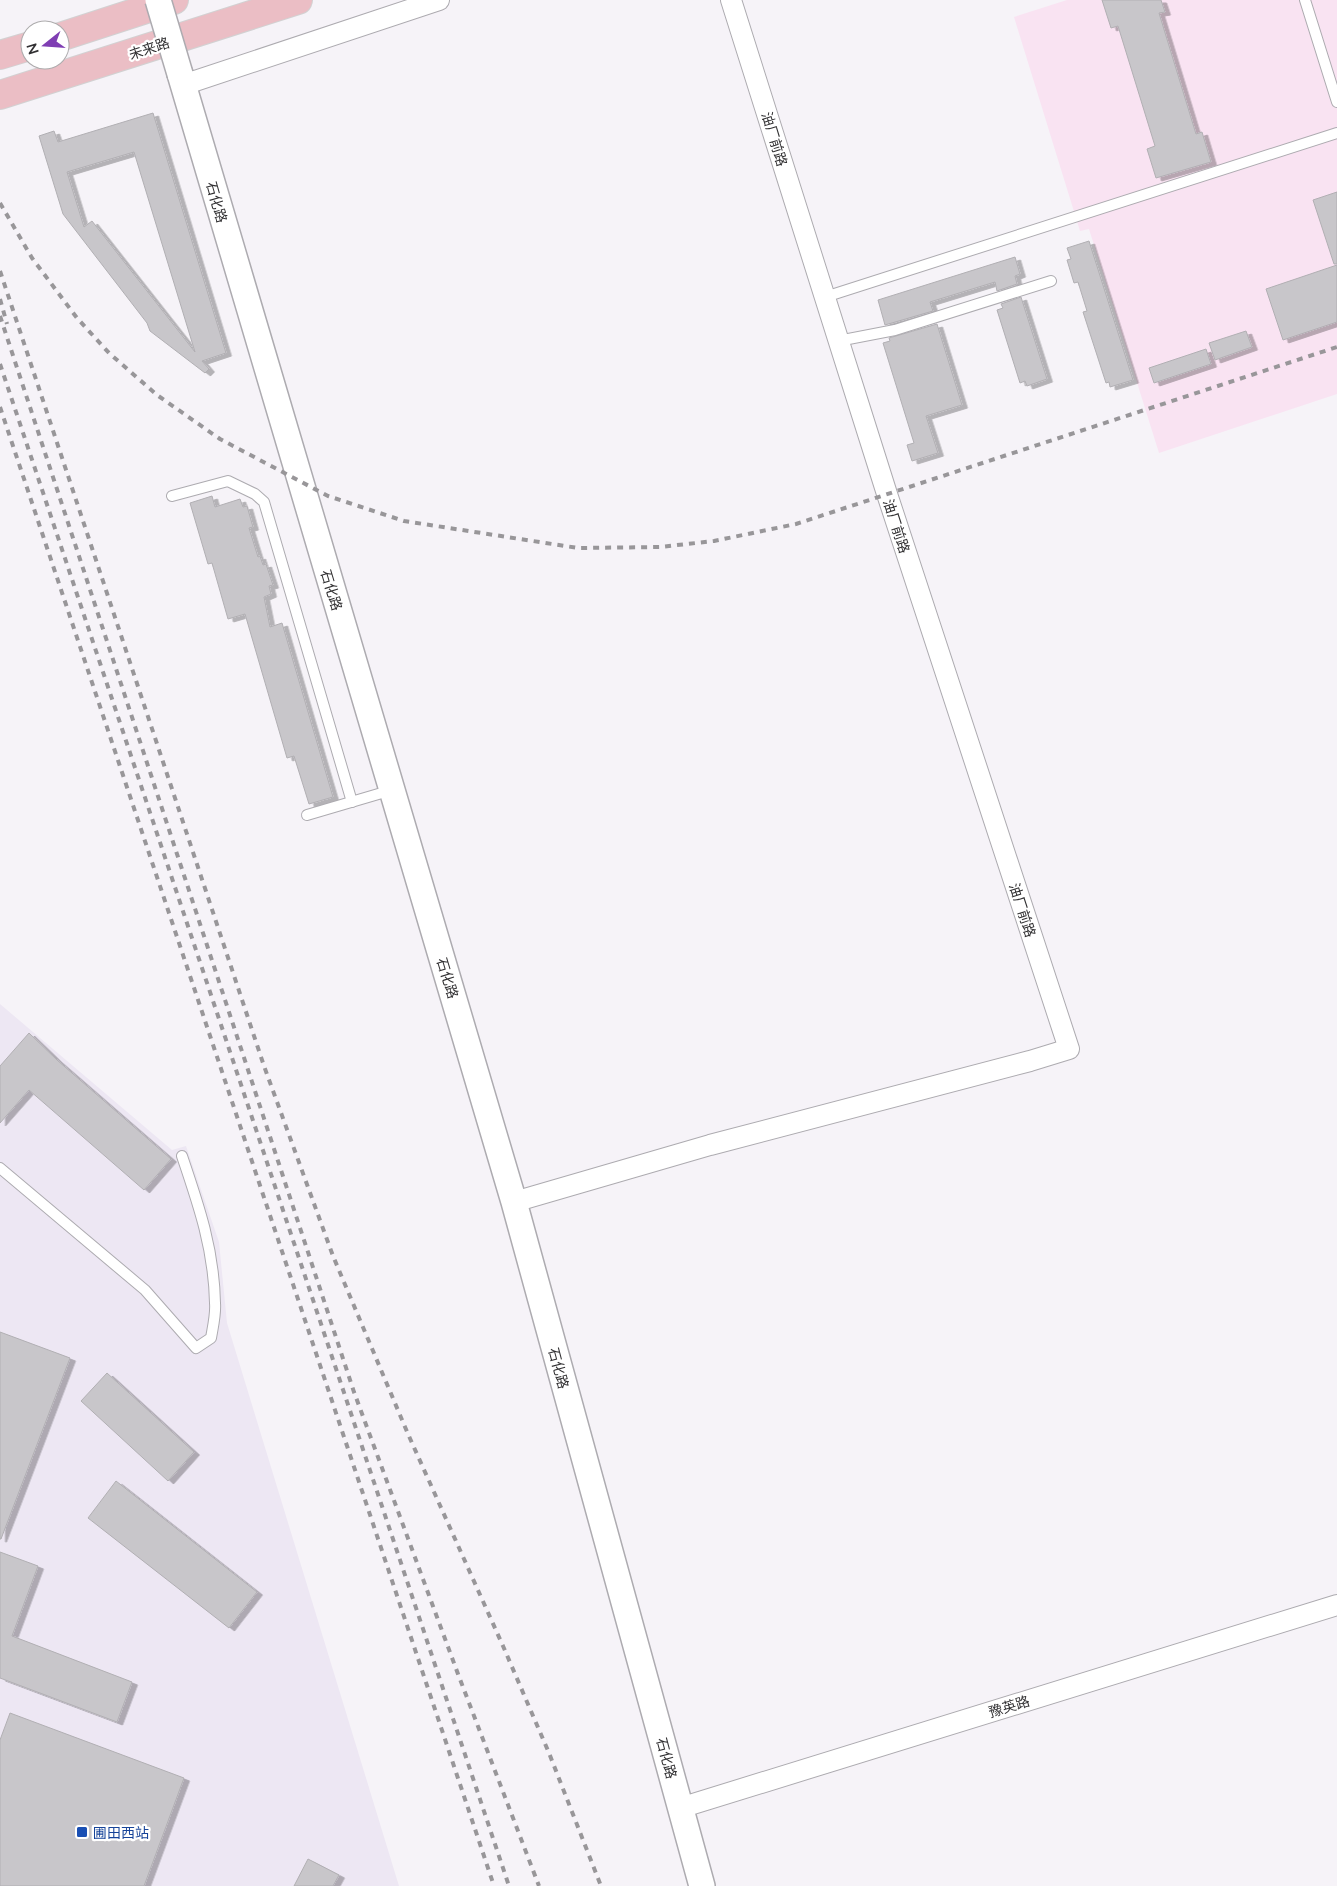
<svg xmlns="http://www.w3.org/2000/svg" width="1337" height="1886" font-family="Lato,'Noto Sans SC',sans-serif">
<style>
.built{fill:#ede7f3}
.industrial{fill:#f9e3f2}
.building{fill:#c8c6ca;stroke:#b1afb3;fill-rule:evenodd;filter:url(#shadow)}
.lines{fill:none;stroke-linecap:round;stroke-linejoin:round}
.service-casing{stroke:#adabb0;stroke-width:12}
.minor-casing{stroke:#adabb0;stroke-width:22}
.tertiary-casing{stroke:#adabb0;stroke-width:28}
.primary-casing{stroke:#d2d1d2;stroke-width:30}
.service{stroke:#fff;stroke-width:10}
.minor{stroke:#fff;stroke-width:20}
.tertiary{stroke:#fff;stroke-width:25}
.primary{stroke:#ebbec5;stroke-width:28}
.rail{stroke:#989699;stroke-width:4;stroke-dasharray:6 6;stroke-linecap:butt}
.tertiary-bridge-casing{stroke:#adabb0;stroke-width:28;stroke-linecap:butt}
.tertiary-bridge{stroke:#fff;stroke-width:25}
.transit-dot{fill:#1a4fb4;stroke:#fff;stroke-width:2}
.labels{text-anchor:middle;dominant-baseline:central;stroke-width:4.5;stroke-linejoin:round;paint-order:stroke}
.street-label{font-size:14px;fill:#313032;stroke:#fff}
.transit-label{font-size:14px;fill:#164399;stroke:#fff;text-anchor:start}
</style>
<defs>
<filter id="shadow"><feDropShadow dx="5.5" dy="3" stdDeviation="0" flood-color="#0004"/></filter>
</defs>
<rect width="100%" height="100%" fill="#f6f3f8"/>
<polygon class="built" points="0,1004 172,1150 186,1146 219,1242 227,1323 399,1886 0,1886"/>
<polygon class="industrial" points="1067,0 1337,0 1337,394 1159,453 1089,229 1080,231 1014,17"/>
<g class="building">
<polygon points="1102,0 1161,0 1165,12 1159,13 1196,134 1202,132 1211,162 1156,178 1147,149 1155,146 1118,26 1111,28"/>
<path d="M 153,113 L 226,353 L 202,361 L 209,369 L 205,373 L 150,331 L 147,323 L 63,214 L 39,136 L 54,131 L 58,142 ZM 134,152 L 195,352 L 92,221 L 84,227 L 67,172 Z"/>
<polygon points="1337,192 1337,264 1334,264 1313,200"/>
<polygon points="1089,241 1133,380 1110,387 1109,382 1106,383 1083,312 1087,311 1078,282 1074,283 1067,260 1071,259 1067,248"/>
<polygon points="1015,257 1020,274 1015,276 1017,284 997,291 995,282 930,302 933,311 885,325 878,300"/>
<polygon points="1337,265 1337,322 1283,340 1266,289"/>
<polygon points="1021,297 1047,379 1027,386 1025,381 1020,383 997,310 1003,308 1001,304"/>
<polygon points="937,324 962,405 926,416 938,453 912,461 907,445 914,443 883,343 890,341 889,338"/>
<polygon points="1246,331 1252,347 1215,360 1209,343"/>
<polygon points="1206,349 1211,364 1154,383 1149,368"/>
<polygon points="212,496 215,507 240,499 243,507 247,506 253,527 249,528 258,557 260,556 263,565 266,564 273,585 269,586 271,594 264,597 270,627 282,623 333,797 309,804 294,756 287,758 245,614 228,619 212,563 208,564 190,503"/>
<polygon points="29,1033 57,1060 171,1159 144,1190 29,1090 0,1123 0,1066"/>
<polygon points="0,1332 70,1358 1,1539 0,1539"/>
<polygon points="107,1373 194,1452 168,1481 81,1401"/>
<polygon points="116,1481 257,1592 229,1628 88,1518"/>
<polygon points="0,1552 38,1566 12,1636 132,1682 117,1722 0,1678"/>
<polygon points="10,1713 184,1778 144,1886 0,1886 0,1740"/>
<polygon points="308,1859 339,1875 333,1886 294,1886"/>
</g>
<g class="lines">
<defs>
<g id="service">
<polyline points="1305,0 1337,102"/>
<polyline points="825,297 1337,133"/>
<polyline points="838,341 895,330 1051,281"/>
<polyline points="172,496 228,481 255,494 264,502 352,802"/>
<polyline points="307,815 392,790"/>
<path d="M 0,1168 L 145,1290 L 196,1348 L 211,1338 C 213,1326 216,1314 215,1303 C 214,1250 199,1206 182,1156"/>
</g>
<g id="minor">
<polyline points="183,85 439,0"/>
<polyline points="514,1202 710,1145 1030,1061 1069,1049 887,494 731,0"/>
<polyline points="680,1808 1337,1605"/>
</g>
<polyline id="tertiary" points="180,74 514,1202 702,1886"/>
<g id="primary">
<polyline points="60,37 174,0"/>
<polyline points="0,55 30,46"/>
<polyline points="0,95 298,0"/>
</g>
</defs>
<use href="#service" class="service-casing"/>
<use href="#minor" class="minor-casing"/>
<use href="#tertiary" class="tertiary-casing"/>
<use href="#primary" class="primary-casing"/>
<use href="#service" class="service"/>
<use href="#minor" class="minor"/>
<use href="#tertiary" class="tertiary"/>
<use href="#primary" class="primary"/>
<g class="rail">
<polyline points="0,203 32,258 77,318 109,353 157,395 220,439 328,496 404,521 578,548 660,547 714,541 796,524 1337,347"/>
<polyline points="0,271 264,1066 333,1256 408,1434 503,1646 549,1753 601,1886"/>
<polyline points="0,299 7,324"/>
<polyline points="0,316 354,1392 458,1674 539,1886"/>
<polyline points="0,364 509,1886"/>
<polyline points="0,407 494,1886"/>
</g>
<defs>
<polyline id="tertiary-bridge" points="158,0 180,74"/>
</defs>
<use href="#tertiary-bridge" class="tertiary-bridge-casing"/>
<use href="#tertiary-bridge" class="tertiary-bridge"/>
</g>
<rect class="transit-dot" x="76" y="1826" width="12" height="12" rx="2.5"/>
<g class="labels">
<g class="street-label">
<text transform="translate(149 48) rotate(-18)">未来路</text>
<text transform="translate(775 139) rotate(73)">油厂前路</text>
<text transform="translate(217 202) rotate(74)">石化路</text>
<text transform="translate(897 526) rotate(72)">油厂前路</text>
<text transform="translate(332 590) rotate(73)">石化路</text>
<text transform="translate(1023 910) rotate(72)">油厂前路</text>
<text transform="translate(448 978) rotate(73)">石化路</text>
<text transform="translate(559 1368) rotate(75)">石化路</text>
<text transform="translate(1009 1706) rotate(-17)">豫英路</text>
<text transform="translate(667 1758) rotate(75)">石化路</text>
</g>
<g class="transit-label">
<text x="93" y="1832">圃田西站</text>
</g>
</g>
<g transform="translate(45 45) rotate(253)"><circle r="24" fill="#ffffff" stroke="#adacad"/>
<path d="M0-4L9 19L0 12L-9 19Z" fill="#7f3eb3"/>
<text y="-8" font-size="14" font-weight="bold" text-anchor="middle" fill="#313032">N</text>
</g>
</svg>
